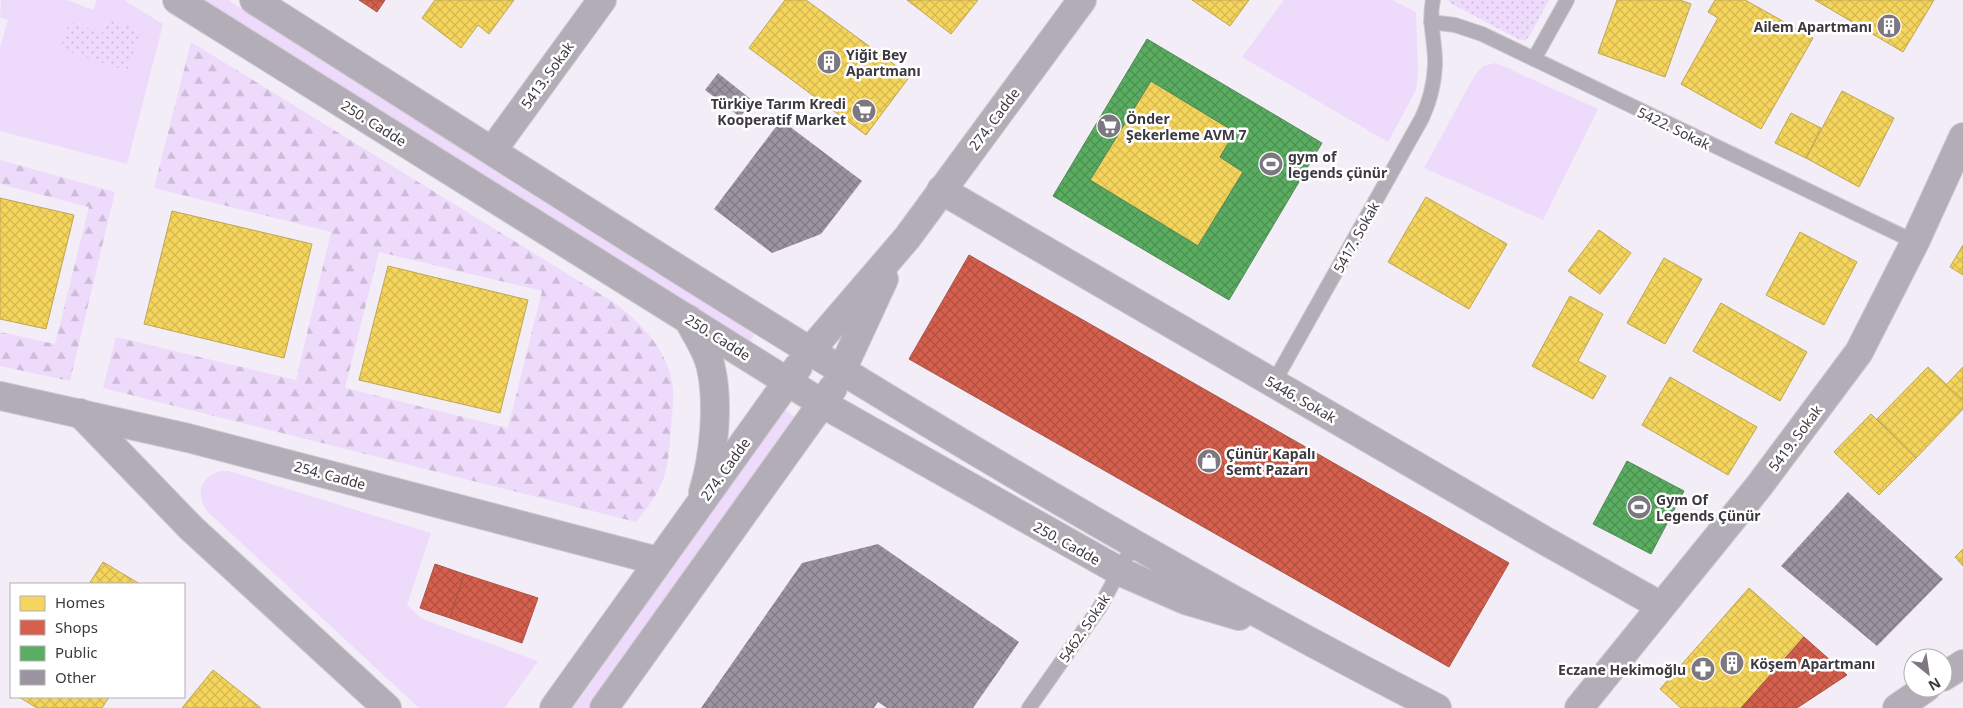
<svg xmlns="http://www.w3.org/2000/svg" width="1963" height="708" font-family="'Noto Sans',sans-serif">
<style>
.green{fill:#eedafb}
.forest{fill:url(#forest-firs);fill-rule:evenodd}
.park{fill:url(#park-dots)}
.homes{fill:url(#homes-cross-hatch);stroke:#bea654}
.shops{fill:url(#shops-cross-hatch);stroke:#a85449}
.public{fill:url(#public-cross-hatch);stroke:#518b57;fill-rule:evenodd}
.building{fill:url(#building-cross-hatch)}
.lines{fill:none;stroke-linecap:round;stroke-linejoin:round}
.service-casing{stroke:#cfcad2;stroke-width:16}
.minor-casing{stroke:#cfcad2;stroke-width:30}
.tertiary-casing{stroke:#cfcad2;stroke-width:30}
.service{stroke:#b2adb6;stroke-width:14}
.minor{stroke:#b2adb6;stroke-width:28}
.tertiary{stroke:#b2adb6;stroke-width:28}
.labels{text-anchor:middle;dominant-baseline:central;stroke-width:5;stroke-linejoin:round;paint-order:stroke}
.poi-label{font-size:14px;font-weight:bold;fill:#3d3940;stroke:#fff;text-anchor:start}
.street-label{font-size:14px;fill:#3d3940;stroke:#fff}
</style>
<defs>
<pattern id="forest-firs" width="22" height="20" patternUnits="userSpaceOnUse" patternTransform="scale(1.25)"><rect width="22" height="20" fill="#eedafb"/><path d="M5 1l3.5 6h-7zM16 11l3.5 6h-7z" fill="#cdbcd8"/></pattern>
<pattern id="park-dots" width="8" height="8" patternUnits="userSpaceOnUse" patternTransform="scale(1.25)"><rect width="8" height="8" fill="#eedafb"/><path d="M2 2h.1M6 6h.1" fill="none" stroke="#cdbcd8" stroke-width="1.8" stroke-linecap="round"/></pattern>
<pattern id="homes-cross-hatch" width="8" height="8" patternUnits="userSpaceOnUse" patternTransform="scale(1.25)"><rect width="8" height="8" fill="#f6d55c"/><path d="M0 0l8 8M0 8l8-8" fill="none" stroke="#d4b851"/></pattern>
<pattern id="shops-cross-hatch" width="8" height="8" patternUnits="userSpaceOnUse" patternTransform="scale(1.25)"><rect width="8" height="8" fill="#d6604d"/><path d="M0 0l8 8M0 8l8-8" fill="none" stroke="#af5041"/></pattern>
<pattern id="public-cross-hatch" width="8" height="8" patternUnits="userSpaceOnUse" patternTransform="scale(1.25)"><rect width="8" height="8" fill="#5aae61"/><path d="M0 0l8 8M0 8l8-8" fill="none" stroke="#4c8f51"/></pattern>
<pattern id="building-cross-hatch" width="8" height="8" patternUnits="userSpaceOnUse" patternTransform="scale(1.25)"><rect width="8" height="8" fill="#9d94a2"/><path d="M0 0l8 8M0 8l8-8" fill="none" stroke="#817a85"/></pattern>
</defs>
<rect width="100%" height="100%" fill="#f3edf7"/>
<g class="green">
<polygon points="1,0 67,0 93,10 97,0 124,0 163,24 127,164 0,131 0,47 8,20 0,17"/>
<polygon points="203,0 228,0 756,332 749,343"/>
<polygon points="1284,0 1392,0 1416,12 1418,73 1416,90 1388,142 1242,57"/>
<polygon points="1496,63 1598,109 1543,220 1424,168 1475,75 1483,66"/>
<polygon points="783,408 794,417 589,708 573,708"/>
<path d="M 220,471 L 229,471 L 431,533 L 407,605 L 422,619 L 538,661 L 504,708 L 419,708 L 208,512 C 195,495 199,478 220,471 Z"/>
</g>
<g class="forest">
<path d="M 191,42 L 613,302 C 642,323 670,352 673,390 C 674,401 672,413 671,425 C 670,442 669,461 664,477 C 659,494 646,509 636,522 L 103,388 L 116,337 L 296,380 L 331,232 L 154,188 ZM 379,252 L 542,291 L 508,428 L 345,388 Z"/>
<polygon points="0,160 115,192 70,381 0,366 0,332 55,344 89,207 0,184"/>
</g>
<g class="park">
<polygon points="1448,0 1549,0 1530,35 1526,40 1520,40 1452,4"/>
<polygon points="108,19 141,30 127,71 60,48 69,22 103,33"/>
</g>
<g class="homes">
<polygon points="435,0 514,0 489,34 478,25 461,48 422,18"/>
<polygon points="785,0 806,0 910,76 866,135 749,48"/>
<polygon points="907,0 978,0 951,34"/>
<polygon points="1192,0 1249,0 1230,26"/>
<polygon points="1617,0 1680,0 1691,4 1665,77 1598,53"/>
<polygon points="1715,0 1745,0 1813,38 1761,129 1681,84 1718,18 1708,12"/>
<polygon points="1815,0 1934,0 1903,52"/>
<polygon points="1151,81 1235,132 1220,157 1243,172 1198,246 1090,180"/>
<polygon points="1842,91 1894,118 1859,187 1806,158"/>
<polygon points="1791,113 1821,128 1806,158 1775,143"/>
<polygon points="1426,197 1507,244 1469,309 1388,262"/>
<polygon points="0,198 74,215 46,329 0,319"/>
<polygon points="172,211 312,244 284,358 144,324"/>
<polygon points="1599,230 1631,253 1600,294 1568,271"/>
<polygon points="1800,232 1857,262 1824,325 1766,295"/>
<polygon points="1963,245 1963,275 1950,267"/>
<polygon points="1664,258 1702,279 1665,344 1627,323"/>
<polygon points="388,266 528,300 500,413 359,380"/>
<polygon points="1570,296 1603,314 1578,361 1606,376 1593,399 1532,366"/>
<polygon points="1721,303 1807,352 1780,401 1693,351"/>
<polygon points="1928,367 1963,400 1963,409 1916,458 1877,419"/>
<polygon points="1963,367 1963,400 1946,385"/>
<polygon points="1670,377 1757,427 1728,475 1642,425"/>
<polygon points="1871,414 1916,458 1879,495 1834,452"/>
<polygon points="1963,549 1963,566 1955,557"/>
<polygon points="103,562 140,584 89,584"/>
<polygon points="1749,588 1804,637 1741,708 1681,708 1660,689"/>
<polygon points="213,670 261,708 182,708"/>
<polygon points="19,697 109,697 102,708 37,708"/>
</g>
<g class="shops">
<polygon points="359,0 385,0 377,12"/>
<polygon points="969,255 1509,563 1449,667 909,359"/>
<polygon points="435,564 464,574 450,618 420,608"/>
<polygon points="464,574 538,598 522,643 450,618"/>
<polygon points="1804,637 1847,675 1797,708 1741,708"/>
</g>
<g class="public">
<path d="M 1147,39 L 1322,143 L 1229,300 L 1053,196 ZM 1151,81 L 1235,132 L 1220,157 L 1243,172 L 1198,246 L 1090,180 Z"/>
<polygon points="1627,461 1684,491 1651,554 1593,524"/>
</g>
<g class="building">
<polygon points="718,73 753,101 740,117 705,90"/>
<polygon points="781,120 862,181 821,234 772,253 714,209"/>
<polygon points="1848,492 1943,579 1877,646 1781,566"/>
<polygon points="878,544 1019,642 973,708 887,708 878,702 874,708 701,708 802,563"/>
</g>
<g class="lines">
<defs>
<g id="service">
<polyline points="1431,22 1455,25 1482,34 1915,242"/>
<polyline points="1534,59 1567,0"/>
<path d="M 1274,382 L 1422,118 C 1430,101 1434,85 1435,66 C 1436,44 1428,23 1433,0"/>
<polyline points="1029,708 1100,607 1133,545"/>
</g>
<g id="minor">
<polyline points="492,151 602,0"/>
<polyline points="941,190 1542,539 1661,606"/>
<polyline points="809,352 907,238 1082,0"/>
<polyline points="841,372 884,279"/>
<polyline points="0,396 188,438 658,561"/>
<polyline points="80,413 191,528 387,708"/>
<polyline points="1579,708 1759,486 1859,352 1915,242 1963,137"/>
</g>
<g id="tertiary">
<polyline points="177,0 823,404 1121,572 1185,600 1239,616"/>
<path d="M 254,0 C 643,246 1027,499 1437,708"/>
<path d="M 688,319 C 696,335 708,351 711,368 C 719,403 714,458 703,492"/>
<polyline points="1943,677 1963,664"/>
<polyline points="554,708 798,367"/>
<polyline points="604,708 833,388"/>
<polyline points="1897,708 1926,688"/>
</g>
</defs>
<use href="#service" class="service-casing"/>
<use href="#minor" class="minor-casing"/>
<use href="#tertiary" class="tertiary-casing"/>
<use href="#service" class="service"/>
<use href="#minor" class="minor"/>
<use href="#tertiary" class="tertiary"/>
</g>
<defs>
<symbol id="building-disc" viewBox="-11 -11 22 22"><circle r="9.5" fill="#7d7880" stroke="#fff"/><path d="M-4-6H4V6H1V3H-1V6H-4ZM-2.5-4.3h1.7v1.8h-1.7ZM.8-4.3h1.7v1.8H.8ZM-2.5-1h1.7V.8h-1.7ZM.8-1h1.7V.8H.8Z" fill="#fff"/></symbol>
<symbol id="supermarket-disc" viewBox="-11 -11 22 22"><circle r="9.5" fill="#7d7880" stroke="#fff"/><path d="M-6-5.5h2.5l.6 2H6L4.5 2H-2.5L-4.4-4H-6ZM-1.5 3.2a1.3 1.3 0 1 0 .1 0ZM3 3.2a1.3 1.3 0 1 0 .1 0Z" fill="#fff"/></symbol>
<symbol id="stadium-disc" viewBox="-11 -11 22 22"><circle r="9.5" fill="#7d7880" stroke="#fff"/><path d="M0-5a6.5 5 0 1 0 0 10a6.5 5 0 1 0 0-10ZM-3.5-1.8h7v3.6h-7Z" fill="#fff"/></symbol>
<symbol id="shop-disc" viewBox="-11 -11 22 22"><circle r="9.5" fill="#7d7880" stroke="#fff"/><path d="M-5-2.5h2.3a2.7 3.5 0 0 1 5.4 0H5L5.5 6h-11ZM-1.5-2.5h3a1.5 2.3 0 0 0-3 0Z" fill="#fff"/></symbol>
<symbol id="pharmacy-disc" viewBox="-11 -11 22 22"><circle r="9.5" fill="#7d7880" stroke="#fff"/><path d="M-2-6h4v4h4v4h-4v4h-4v-4h-4v-4h4Z" fill="#fff"/></symbol>
</defs>
<g fill-rule="evenodd">
<use href="#building-disc" x="1875" y="12" width="28" height="28"/>
<use href="#building-disc" x="815" y="48" width="28" height="28"/>
<use href="#supermarket-disc" x="850" y="97" width="28" height="28"/>
<use href="#supermarket-disc" x="1095" y="112" width="28" height="28"/>
<use href="#stadium-disc" x="1257" y="150" width="28" height="28"/>
<use href="#shop-disc" x="1195" y="447" width="28" height="28"/>
<use href="#stadium-disc" x="1625" y="493" width="28" height="28"/>
<use href="#building-disc" x="1718" y="649" width="28" height="28"/>
<use href="#pharmacy-disc" x="1689" y="655" width="28" height="28"/>
</g>
<g class="labels">
<g class="poi-label">
<text x="1872" y="26" text-anchor="end">Ailem Apartmanı</text>
<text x="846" y="54">Yiğit Bey<tspan x="846" dy="16">Apartmanı</tspan></text>
<text x="846" y="103" text-anchor="end">Türkiye Tarım Kredi<tspan x="846" dy="16">Kooperatif Market</tspan></text>
<text x="1126" y="118">Önder<tspan x="1126" dy="16">Şekerleme AVM 7</tspan></text>
<text x="1288" y="156">gym of<tspan x="1288" dy="16">legends çünür</tspan></text>
<text x="1226" y="453">Çünür Kapalı<tspan x="1226" dy="16">Semt Pazarı</tspan></text>
<text x="1656" y="499">Gym Of<tspan x="1656" dy="16">Legends Çünür</tspan></text>
<text x="1750" y="663">Köşem Apartmanı</text>
<text x="1686" y="669" text-anchor="end">Eczane Hekimoğlu</text>
</g>
<g class="street-label">
<text transform="translate(547 75) rotate(-54)">5413. Sokak</text>
<text transform="translate(994 119) rotate(-53)">274. Cadde</text>
<text transform="translate(374 123) rotate(32)">250. Cadde</text>
<text transform="translate(1674 128) rotate(26)">5422. Sokak</text>
<text transform="translate(1356 237) rotate(-61)">5417. Sokak</text>
<text transform="translate(718 337) rotate(32)">250. Cadde</text>
<text transform="translate(1301 399) rotate(30)">5446. Sokak</text>
<text transform="translate(1795 438) rotate(-53)">5419. Sokak</text>
<text transform="translate(725 469) rotate(-54)">274. Cadde</text>
<text transform="translate(330 475) rotate(15)">254. Cadde</text>
<text transform="translate(1067 543) rotate(29)">250. Cadde</text>
<text transform="translate(1084 628) rotate(-56)">5462. Sokak</text>
</g>
</g>
<rect x="10" y="583" width="175" height="115" fill="#ffffff" stroke="#b1b0b3"/>
<rect x="20" y="596" width="25" height="15" fill="#f6d55c" stroke="#b1b0b3"/>
<text x="55" y="608" font-size="15" fill="#3d3940">Homes</text>
<rect x="20" y="620" width="25" height="15" fill="#d6604d" stroke="#b1b0b3"/>
<text x="55" y="633" font-size="15" fill="#3d3940">Shops</text>
<rect x="20" y="646" width="25" height="15" fill="#5aae61" stroke="#b1b0b3"/>
<text x="55" y="658" font-size="15" fill="#3d3940">Public</text>
<rect x="20" y="670" width="25" height="15" fill="#9d94a2" stroke="#b1b0b3"/>
<text x="55" y="683" font-size="15" fill="#3d3940">Other</text>
<g transform="translate(1928 673) rotate(150)"><circle r="24" fill="#ffffff" stroke="#b1b0b3"/>
<path d="M0-4L9 19L0 12L-9 19Z" fill="#7d7880"/>
<text y="-8" font-size="14" font-weight="bold" text-anchor="middle" fill="#3d3940">N</text>
</g>
</svg>
